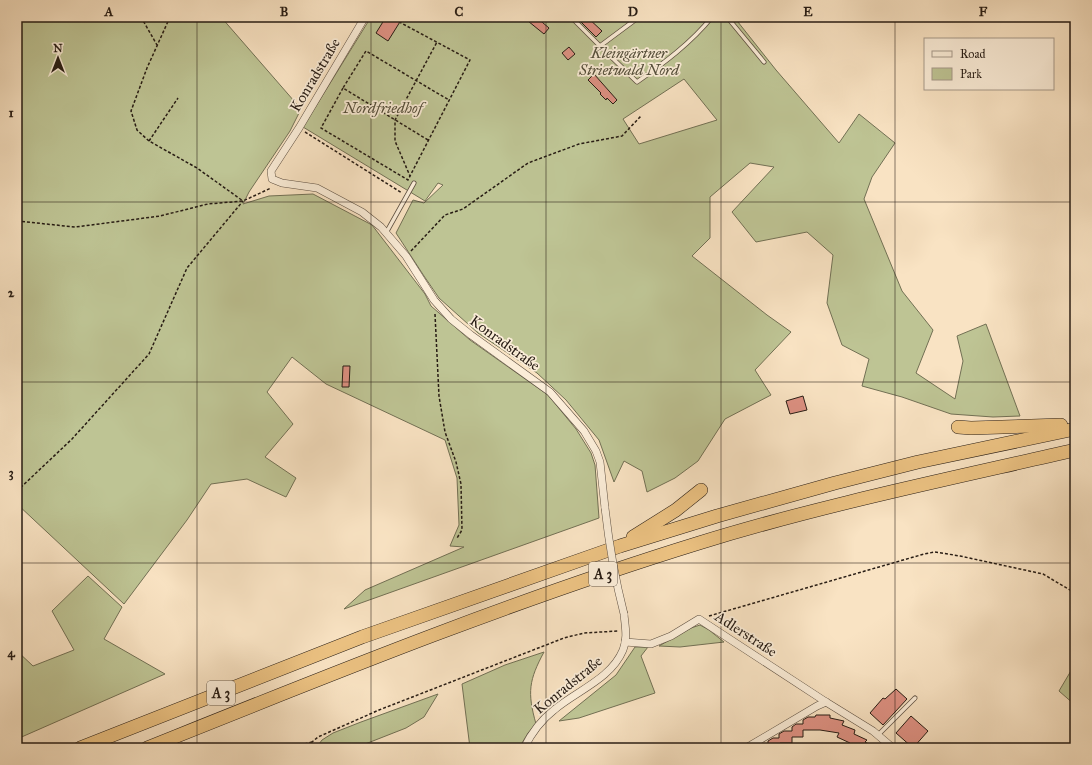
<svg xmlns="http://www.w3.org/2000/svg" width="1092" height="765" font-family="'IM FELL Great Primer',serif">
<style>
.green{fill:#bec494;stroke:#727054;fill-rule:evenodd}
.building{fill:#de9183;stroke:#271c14}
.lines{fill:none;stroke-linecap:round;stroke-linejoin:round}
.lane-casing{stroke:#5c4e40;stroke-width:5}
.street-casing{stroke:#5c4e40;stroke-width:8}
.highway-casing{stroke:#271c14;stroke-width:14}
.path{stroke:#271c14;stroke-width:1.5;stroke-dasharray:3 2;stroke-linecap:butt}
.lane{stroke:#fbedd8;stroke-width:3.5}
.street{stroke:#fbedd8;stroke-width:7}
.highway{stroke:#ecc282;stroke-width:13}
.street-bridge-casing{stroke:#5c4e40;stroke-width:8;stroke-linecap:butt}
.street-bridge{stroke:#fbedd8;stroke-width:7}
.grid{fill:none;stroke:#271c14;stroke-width:1;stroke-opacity:0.55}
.labels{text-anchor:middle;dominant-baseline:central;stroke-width:3.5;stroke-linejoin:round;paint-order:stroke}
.shield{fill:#fbedd8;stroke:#675b4f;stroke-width:1}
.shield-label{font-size:14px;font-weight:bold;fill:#271c14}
.park-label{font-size:15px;font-style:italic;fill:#544e3a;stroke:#fbedd8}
.street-label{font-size:15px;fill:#271c14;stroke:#fbedd8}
.neatline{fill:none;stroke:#271c14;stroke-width:1.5}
.grid-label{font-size:13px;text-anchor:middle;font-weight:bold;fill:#271c14}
</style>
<rect width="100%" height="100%" fill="#f9e3c3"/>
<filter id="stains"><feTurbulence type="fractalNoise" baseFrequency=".005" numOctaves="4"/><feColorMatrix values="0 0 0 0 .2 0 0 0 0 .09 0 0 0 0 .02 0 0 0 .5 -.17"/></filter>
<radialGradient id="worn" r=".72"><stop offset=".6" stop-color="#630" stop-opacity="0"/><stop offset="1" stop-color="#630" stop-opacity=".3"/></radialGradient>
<g class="green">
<polygon points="17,17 221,17 301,109 290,131 249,192 243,204 269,196 313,194 372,225 425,294 431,306 470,340 548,395 576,429 591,453 595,465 599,518 344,609 365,590 464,547 450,546 459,525 457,478 445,440 326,384 292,357 267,392 293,424 265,457 296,478 286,497 247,479 211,484 187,520 124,604 17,504"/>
<path d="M 371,17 L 734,17 L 776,70 L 839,143 L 859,114 L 895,143 L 872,177 L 864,199 L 902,291 L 933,330 L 916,373 L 955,399 L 963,361 L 957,336 L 986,324 L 1020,416 L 993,417 L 951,414 L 902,397 L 862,386 L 869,359 L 842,345 L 827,303 L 833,255 L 807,232 L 756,242 L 732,212 L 774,167 L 750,163 L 710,197 L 710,238 L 692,256 L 767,315 L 791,332 L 755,370 L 771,395 L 725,419 L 698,461 L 675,478 L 647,492 L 642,471 L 624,461 L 614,482 L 599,440 L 566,400 L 537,373 L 478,333 L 439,298 L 424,276 L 396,233 L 413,200 L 424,203 L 443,185 L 438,183 L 425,201 L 303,127 ZM 684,79 L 717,120 L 639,144 L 623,119 Z"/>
<polygon points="88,576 122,607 104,639 165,674 17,739 17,651 33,666 74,650 52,611"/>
<polygon points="700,625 709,630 724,642 680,647 659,646 691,628"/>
<polygon points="635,647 648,647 641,656 655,693 579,718 559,721 616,675"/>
<path d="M 544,652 C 529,680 527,692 536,724 L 528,733 L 519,748 L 470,748 L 462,684 L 505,665 Z"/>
<polygon points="1075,664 1075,705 1059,691"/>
<polygon points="438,694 424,717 406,728 355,748 316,748 322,740 333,733 361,722"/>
</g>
<g class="building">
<polygon points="386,17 403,17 388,41 376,33"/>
<polygon points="523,17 536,17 549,28 544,34"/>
<polygon points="576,17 587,17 602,31 596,37"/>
<polygon points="569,47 575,54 568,60 562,53"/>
<polygon points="594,74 617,100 613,104 607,98 606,100 600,94 601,93 588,80"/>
<polygon points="343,366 350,366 349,387 342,387"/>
<polygon points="803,396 807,410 790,414 786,401"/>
<polygon points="896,689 907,699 883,725 870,713 883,698 885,699"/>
<polygon points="816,715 830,715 830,718 844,721 842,725 855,730 854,734 867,740 865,742 876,748 853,748 849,746 850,743 837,737 839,733 820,730 803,730 803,737 792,737 792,743 780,743 780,748 768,748 768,741 773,738 779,738 779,734 784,731 792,731 792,727 796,724 803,724 803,720 808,717 815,717"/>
<polygon points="911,716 928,731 913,748 896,733"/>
</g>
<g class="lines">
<defs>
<g id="lane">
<polyline points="571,17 600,46"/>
<path d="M 639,17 L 600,46 L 637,82 C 664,63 691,43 712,17"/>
<polyline points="727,17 764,62"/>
<polyline points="386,233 414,183"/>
<polyline points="878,735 915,698"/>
</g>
<g id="street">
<polyline points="365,17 299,128 271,171 272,179 282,183 317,188 362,212 381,227 406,256 434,300 451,319 471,335 550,392 584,431 596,451 600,462 605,508"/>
<polyline points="625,642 651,644 671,636 699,619 826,702 873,731 893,748"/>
<path d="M 524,748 C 531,734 541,720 554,710 C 576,691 611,679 623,650 C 628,638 625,626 624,614"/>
<polyline points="746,748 817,706 826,702"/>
</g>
<g id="highway">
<polyline points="958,427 971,428 1061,425"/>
<polyline points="633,537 676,510 701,490"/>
<polyline points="80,748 362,637 620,546 717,516 835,483 918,462 1075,429"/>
<path d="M 147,748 C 329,675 511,601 699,543 C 822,505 949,479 1075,450"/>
</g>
</defs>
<use href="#lane" class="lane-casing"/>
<use href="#street" class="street-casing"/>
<use href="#highway" class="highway-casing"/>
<g class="path">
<polyline points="141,17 157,45"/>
<polyline points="170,17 147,68 131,111 137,130 149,141 197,168 243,201"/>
<polyline points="390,17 470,60 410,176 395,141 395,120 437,42"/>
<polyline points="343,88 321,128 408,180 410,176"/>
<polyline points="305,132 402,193"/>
<polyline points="428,140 343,88 366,51 449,100"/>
<polyline points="149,141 178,98"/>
<polyline points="17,221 75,227 130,220 160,216 208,204 243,201 271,188"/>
<polyline points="411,251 445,215 463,209 528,163 579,144 622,136 641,116"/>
<polyline points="435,314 439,396 445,432 456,462 461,484 462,530 457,538"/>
<polyline points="17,491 72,439 149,354 187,268 243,201"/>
<polyline points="709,616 924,554 935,552 960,556 1043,574 1075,593"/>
<polyline points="290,748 312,742"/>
<polyline points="311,748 312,742 318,737 379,710 564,638 584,633 618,631"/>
</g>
<use href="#lane" class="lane"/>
<use href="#street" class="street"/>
<use href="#highway" class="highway"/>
<defs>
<path id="street-bridge" d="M 605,508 C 609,544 615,579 624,614"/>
</defs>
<use href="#street-bridge" class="street-bridge-casing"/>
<use href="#street-bridge" class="street-bridge"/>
</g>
<path class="grid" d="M 197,17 L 197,748M 371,17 L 371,748M 546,17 L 546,748M 721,17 L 721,748M 895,17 L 895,748M 17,202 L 1075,202M 17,382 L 1075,382M 17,563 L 1075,563"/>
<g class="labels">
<g class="shield">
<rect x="589" y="562" width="28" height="24" rx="3"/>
<rect x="207" y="681" width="28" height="24" rx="3"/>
</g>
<g class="shield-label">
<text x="603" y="574">A 3</text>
<text x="221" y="693">A 3</text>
</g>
<g class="park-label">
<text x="629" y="53">Kleingärtner<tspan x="629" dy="17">Strietwald Nord</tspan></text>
<text x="383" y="108">Nordfriedhof</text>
</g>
<g class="street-label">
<text transform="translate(315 75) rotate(-59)">Konradstraße</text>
<text transform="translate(505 343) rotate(36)">Konradstraße</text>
<text transform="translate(746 634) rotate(33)">Adlerstraße</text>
<text transform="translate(568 685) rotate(-39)">Konradstraße</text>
</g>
</g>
<rect width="1092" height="765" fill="none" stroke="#f9e3c3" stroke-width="44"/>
<rect x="924" y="38" width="130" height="52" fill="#fbedd8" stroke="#a6998a"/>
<rect x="932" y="51" width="20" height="6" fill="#fbedd8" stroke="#a6998a"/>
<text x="960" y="58" font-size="12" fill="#271c14">Road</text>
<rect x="932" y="68" width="20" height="12" fill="#bec494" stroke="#a6998a"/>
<text x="960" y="78" font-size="12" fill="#271c14">Park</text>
<g transform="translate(58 58)" stroke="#fbedd8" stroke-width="3" paint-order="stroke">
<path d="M0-3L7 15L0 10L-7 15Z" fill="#271c14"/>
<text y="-6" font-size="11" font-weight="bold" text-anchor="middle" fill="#271c14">N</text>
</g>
<rect x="22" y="22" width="1048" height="721" class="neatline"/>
<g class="grid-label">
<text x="109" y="16">A</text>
<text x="284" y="16">B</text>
<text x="459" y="16">C</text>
<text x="633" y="16">D</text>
<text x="808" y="16">E</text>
<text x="983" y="16">F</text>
<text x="11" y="117">1</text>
<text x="11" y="297">2</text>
<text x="11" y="477">3</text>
<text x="11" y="657">4</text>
</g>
<rect width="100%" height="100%" filter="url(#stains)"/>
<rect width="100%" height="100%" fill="url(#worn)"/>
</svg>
